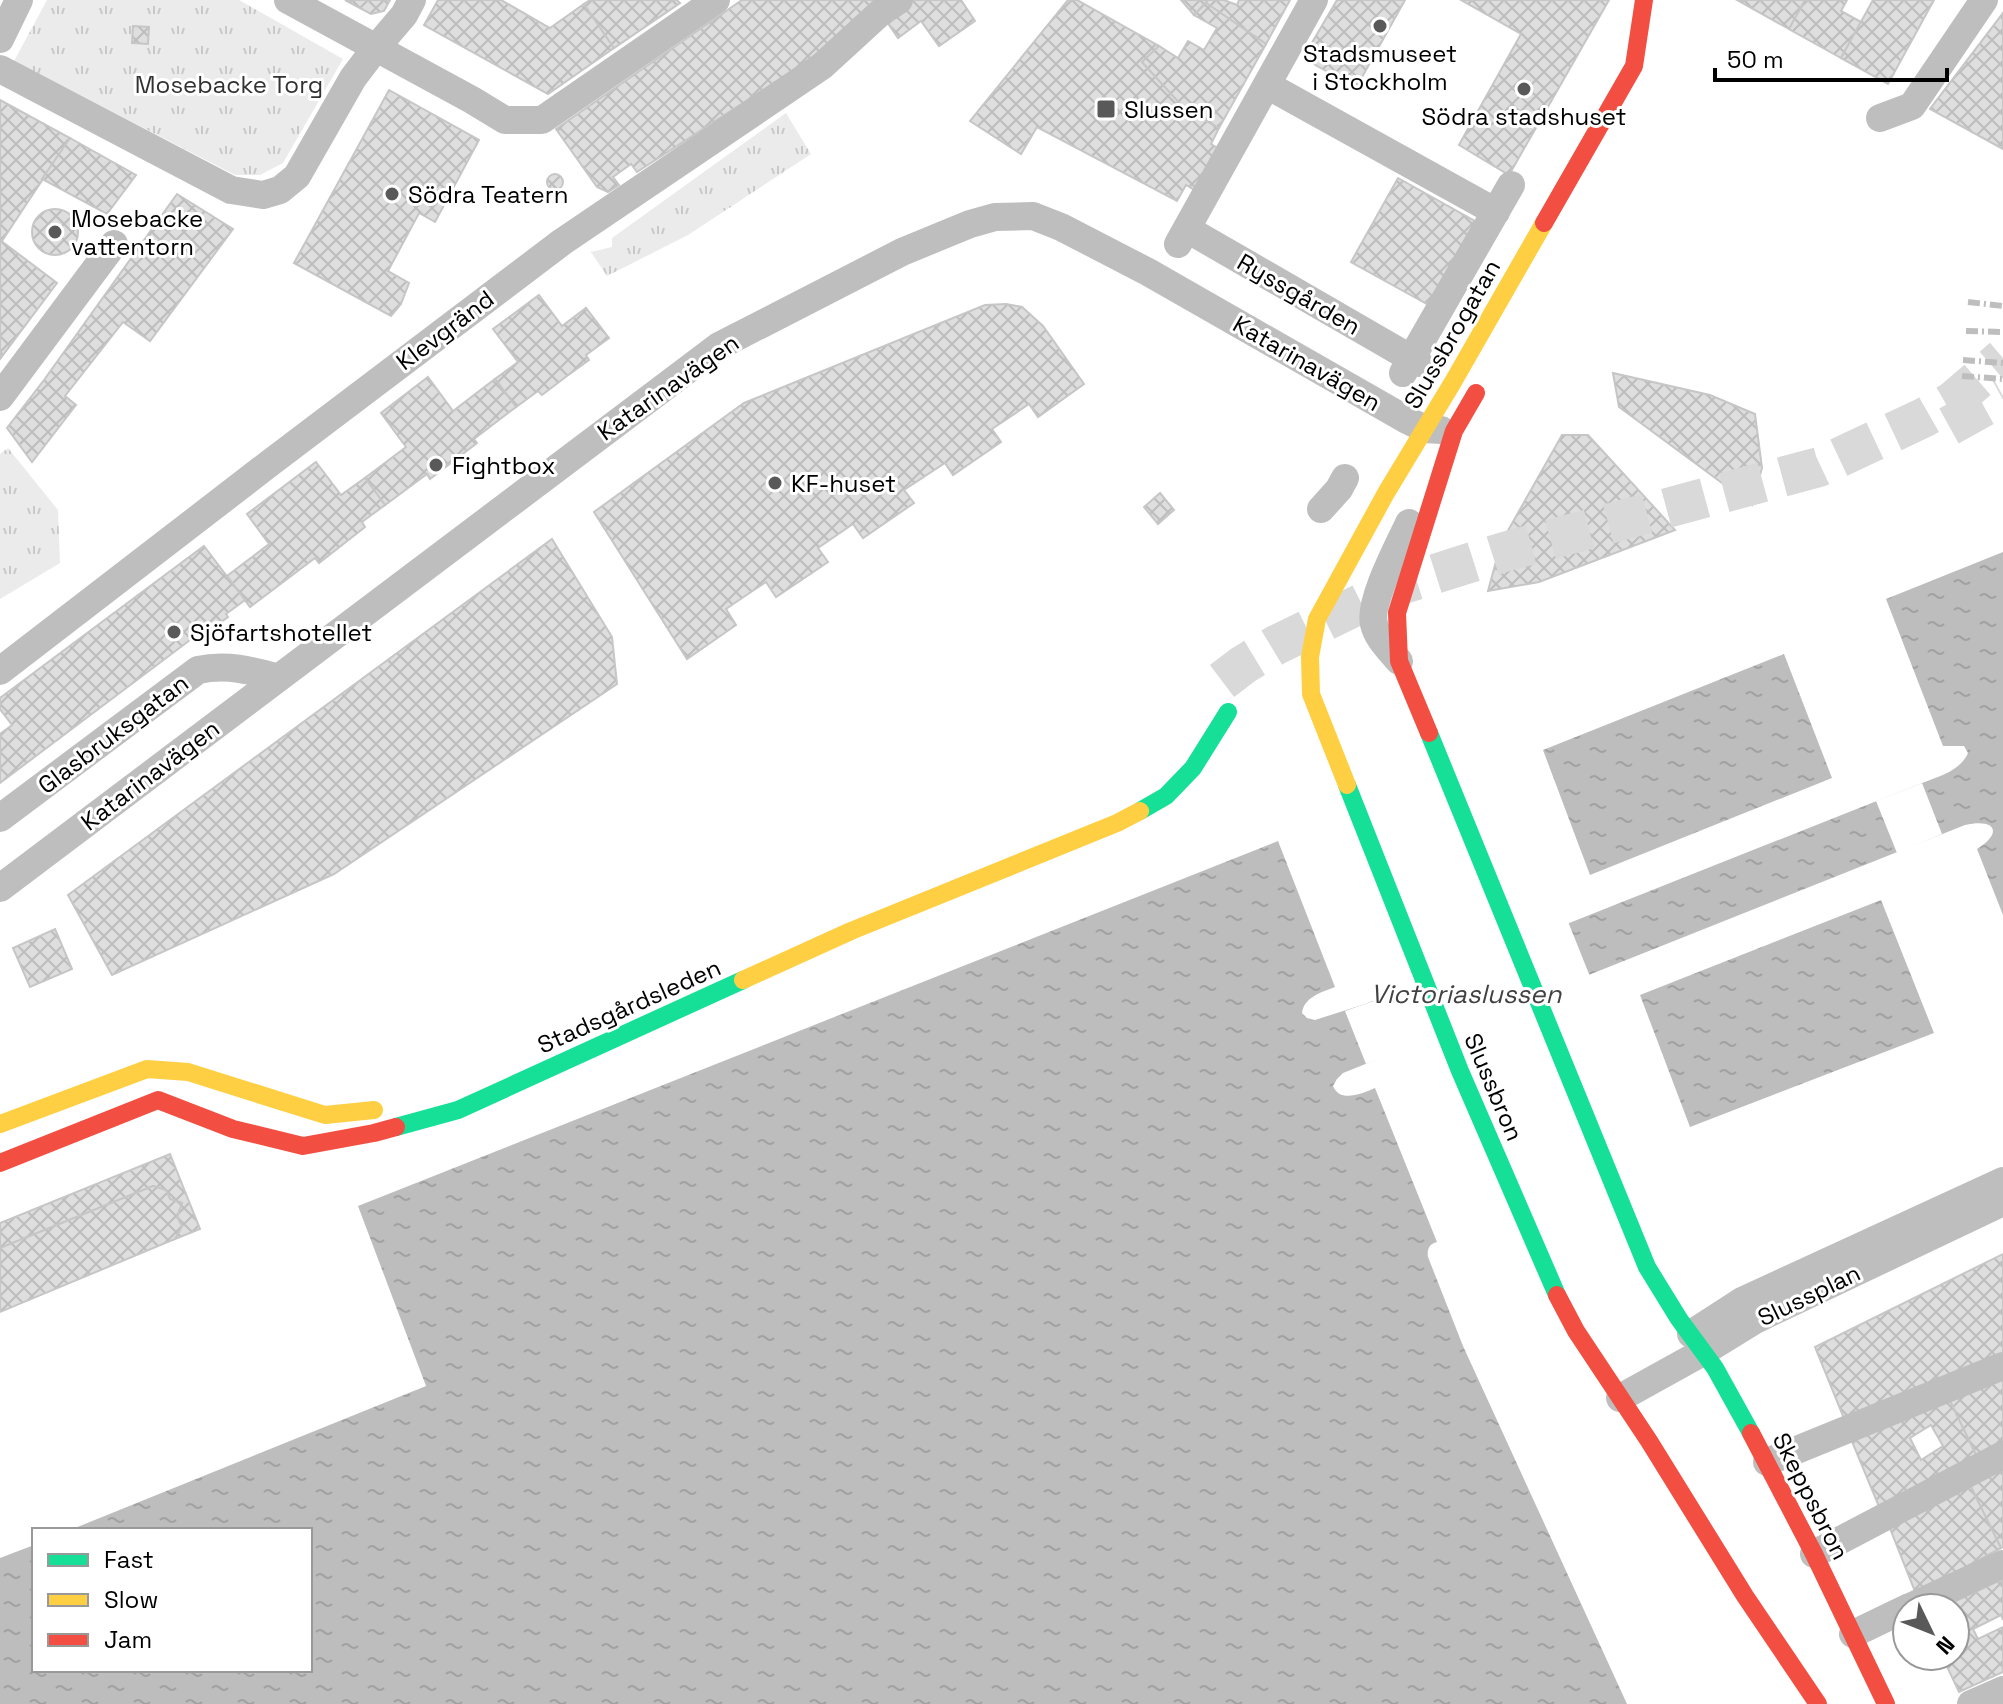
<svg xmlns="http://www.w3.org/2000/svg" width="2003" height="1704" font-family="'Space Grotesk',sans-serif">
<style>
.park{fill:url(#park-tufts)}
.water{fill:url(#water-ripples)}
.pier{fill:#fff}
.building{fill:url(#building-cross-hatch);stroke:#c6c6c6;stroke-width:2;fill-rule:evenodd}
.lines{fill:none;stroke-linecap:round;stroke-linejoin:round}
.secondary-tunnel{stroke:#d9d9d9;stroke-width:40;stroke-dasharray:40 20;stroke-linecap:butt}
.street{stroke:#bebebe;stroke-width:28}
.fast{stroke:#16e098;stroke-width:18}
.slow{stroke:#ffcf43;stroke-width:18}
.jam{stroke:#f24e42;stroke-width:18}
.rail{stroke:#bebebe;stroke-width:6;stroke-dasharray:12 4 2 4;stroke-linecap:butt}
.poi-dot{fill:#595959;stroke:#fff;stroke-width:3}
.labels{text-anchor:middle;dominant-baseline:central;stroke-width:6;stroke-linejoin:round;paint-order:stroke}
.poi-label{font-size:24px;fill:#000;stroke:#fff;text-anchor:start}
.park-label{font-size:24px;fill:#313131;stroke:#fff}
.street-label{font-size:24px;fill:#000;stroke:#fff}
.water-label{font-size:26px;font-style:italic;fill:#424242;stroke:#fff}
</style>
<defs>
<pattern id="park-tufts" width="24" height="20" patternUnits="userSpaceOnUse" patternTransform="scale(2)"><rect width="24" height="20" fill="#ebebeb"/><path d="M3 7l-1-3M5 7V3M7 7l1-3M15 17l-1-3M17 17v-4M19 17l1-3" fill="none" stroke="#c8c8c8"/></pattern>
<pattern id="water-ripples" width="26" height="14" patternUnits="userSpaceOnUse" patternTransform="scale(2)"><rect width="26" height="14" fill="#bdbdbd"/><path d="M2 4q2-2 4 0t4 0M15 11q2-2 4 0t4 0" fill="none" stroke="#a1a1a1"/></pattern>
<pattern id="building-cross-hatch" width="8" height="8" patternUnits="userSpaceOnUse" patternTransform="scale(2)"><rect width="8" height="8" fill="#dedede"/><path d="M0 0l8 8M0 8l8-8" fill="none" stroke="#bdbdbd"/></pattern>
</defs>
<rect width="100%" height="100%" fill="#fff"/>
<g class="park">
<polygon points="47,0 239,0 343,59 283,163 260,175 235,175 14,61"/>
<polygon points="786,113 811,154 688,235 607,276 591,252 612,247 612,238"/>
<polygon points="8,448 58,510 60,563 0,599 0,454"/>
</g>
<g class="water">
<path d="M 2003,552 L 2003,915 L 1977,849 C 2003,833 1996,818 1965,825 L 1343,1073 L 1337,1079 L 1333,1086 C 1340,1103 1361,1094 1375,1088 L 1437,1242 C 1429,1244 1427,1249 1428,1257 L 1463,1346 L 1627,1704 L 0,1704 L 0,1558 L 34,1545 L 34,1670 L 310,1670 L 310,1530 L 70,1530 L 426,1386 L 358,1206 L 1278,841 L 1335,987 C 1322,992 1304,997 1302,1013 L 1307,1018 L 1315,1020 L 1365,1004 L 1922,783 C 1940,776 1960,771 1968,753 L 1964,746 L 1943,746 L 1886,599 Z"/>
<polygon points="1784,654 1832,778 1590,875 1543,750"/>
<polygon points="1881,900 1934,1033 1690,1127 1640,995"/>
</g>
<g class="pier">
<polygon points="1922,783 1942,834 1897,853 1876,801"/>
<polygon points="1567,919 1591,979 1397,1056 1395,1053 1366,1064 1345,1011 1374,1001 1373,997"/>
</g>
<g class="building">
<polygon points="345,0 390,0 384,11 371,14"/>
<polygon points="438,0 501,0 550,28 584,4 614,48 548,94 424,25"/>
<polygon points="590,0 677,0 680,3 614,48 584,4"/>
<polygon points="742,0 883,0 812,58 637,172 631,164 613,177 619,185 608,192 597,187 556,129"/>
<polygon points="913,0 961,0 975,21 939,46 921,21 898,38 885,19"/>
<polygon points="1068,0 1077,0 1159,46 1142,62 1184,108 1219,128 1211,144 1221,150 1198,192 1186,185 1177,201 1037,127 1021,154 970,121"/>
<polygon points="1181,0 1208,0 1194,15"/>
<polygon points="1208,0 1224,0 1237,5 1239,0 1290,0 1266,44 1206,3"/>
<polygon points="1337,0 1405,0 1356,88 1303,58"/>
<polygon points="1461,0 1609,0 1509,175 1459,145 1521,34"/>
<polygon points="1737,0 1805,0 1789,29"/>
<polygon points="1805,0 1847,0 1841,11 1861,22 1841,58 1789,29"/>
<polygon points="1873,0 1934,0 1888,84 1841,58"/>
<polygon points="1206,3 1266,44 1219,128 1184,108 1142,62 1159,46 1178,58 1188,41 1204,50 1217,28 1194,15"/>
<polygon points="2003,13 2003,149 1930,109"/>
<polygon points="133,26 149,27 148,44 132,43"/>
<polygon points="389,90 479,140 435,222 419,213 388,271 409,283 401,304 391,316 294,263"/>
<polygon points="0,100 70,138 2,241 0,240"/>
<polygon points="70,138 136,175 107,214 42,179"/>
<circle cx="555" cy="182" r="8"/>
<polygon points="1398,178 1480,224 1434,308 1351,262"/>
<polygon points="177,194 233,229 150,341 123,322 65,396 76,405 32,462 7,428 44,380"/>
<circle cx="55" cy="232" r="23"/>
<polygon points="0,240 57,283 0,359"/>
<polygon points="539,295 562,326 586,308 609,338 586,355 589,360 567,376 542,395 538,391 516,407 495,379 518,362 493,329"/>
<polygon points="1006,304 1022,307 1043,326 1084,384 1038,417 1029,404 992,429 1001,442 953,475 945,463 904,490 914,503 863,538 853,524 818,548 828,562 776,597 766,582 748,594 726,609 736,625 687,659 594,512 744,403 985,305"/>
<polygon points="1613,373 1710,395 1755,414 1762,468 1752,505 1619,407"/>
<polygon points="428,377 453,411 495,379 516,407 474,439 477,443 430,479 427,474 385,505 365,478 406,447 381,413"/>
<polygon points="1562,435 1588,435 1675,530 1539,582 1488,591 1501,543"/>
<polygon points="316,462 341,495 365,478 385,505 362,522 365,527 319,563 315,558 250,607 227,576 269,544 247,514"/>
<polygon points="1160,493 1174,510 1158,524 1144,507"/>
<polygon points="552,539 612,637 617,684 334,874 112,975 68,895"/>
<polygon points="204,546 245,600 226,614 228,617 210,630 208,627 202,631 0,783 0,734 12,725 0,709 0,698"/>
<polygon points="55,929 72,969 30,987 13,948"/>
<polygon points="170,1154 200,1229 175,1239 182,1226 177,1217 182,1203 170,1199 166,1190 153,1186 0,1248 0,1223"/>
<polygon points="153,1186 166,1190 170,1199 182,1203 177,1217 182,1226 175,1239 0,1312 0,1248"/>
<polygon points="2003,1254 2003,1358 1845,1421 1815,1347"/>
<polygon points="2003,1377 2003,1445 1978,1459 1949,1399"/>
<path d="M 1949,1399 L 1978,1459 L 1880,1509 L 1851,1439 ZM 1931,1425 L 1943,1446 L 1921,1460 L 1910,1438 Z"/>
<polygon points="2003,1465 2003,1547 2001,1548 1969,1483"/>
<polygon points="1969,1483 2001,1548 1916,1594 1889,1526"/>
<polygon points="2003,1579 2003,1620 2001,1615 1973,1629 1978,1639 2003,1627 2003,1672 1959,1692 1942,1656 1955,1656 1955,1608 1941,1608"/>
</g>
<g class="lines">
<g class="secondary-tunnel">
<polyline points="1949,426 2003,396"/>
<polyline points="1222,681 1243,665 1276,645 1397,586 1504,552 1819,467 1925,417 1953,401 2003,358"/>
</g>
<g class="street">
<polyline points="288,0 472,100 505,120 542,120 716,0"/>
<polyline points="0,39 19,0"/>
<polyline points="0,69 231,190 263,195 280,190 297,176 353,78 375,49 404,15 412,0"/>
<polyline points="1267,85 1496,212"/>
<polyline points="1880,118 1912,106 1984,0"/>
<polyline points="1187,229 1419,363"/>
<polyline points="1178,244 1314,0"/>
<polyline points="1403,373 1511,185"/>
<polyline points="0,397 114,244"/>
<polyline points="1321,509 1339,489 1345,478"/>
<path d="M 1399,661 C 1390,650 1377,638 1374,624 C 1368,602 1399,545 1409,523"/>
<polyline points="0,671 270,463 562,242 822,66 881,12 899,0"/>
<path d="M 0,818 L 198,670 C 226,664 251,670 278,678"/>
<polyline points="0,888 719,346 902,252 970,224 995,217 1033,216 1061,227 1148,272 1407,420 1425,429 1441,430"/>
<polyline points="1691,1334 1742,1301 2003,1181"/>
<polyline points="1620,1398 1703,1352 1755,1320 2003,1202"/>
<polyline points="1767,1462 2003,1366"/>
<polyline points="1814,1554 2003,1455"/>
<polyline points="1908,1608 2003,1564"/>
<polyline points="1853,1634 1907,1608"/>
<polyline points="1971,1704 2003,1690"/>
</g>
<g class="fast">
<polyline points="1429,733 1647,1267 1679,1319 1715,1368 1751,1433"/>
<polyline points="1347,785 1460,1071 1557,1295"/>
<polyline points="1140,811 1166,796 1193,768 1228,712"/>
<polyline points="396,1127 458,1110 743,980"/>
</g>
<g class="slow">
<polyline points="1347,785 1311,694 1310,657 1317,619 1386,493 1453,382 1544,223"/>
<polyline points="743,980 851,931 1117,823 1140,811"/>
<polyline points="0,1124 147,1069 188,1072 325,1115 374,1110"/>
</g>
<g class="jam">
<polyline points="1544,223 1634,66 1644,0"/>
<polyline points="1429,733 1399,661 1397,613 1454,431 1476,393"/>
<polyline points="0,1163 158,1100 233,1129 303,1146 374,1133 396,1127"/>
<polyline points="1557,1295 1576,1331 1649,1441 1745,1596 1818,1704"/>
<polyline points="1751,1433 1814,1554 1886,1704"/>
</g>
<g class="rail">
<polyline points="1968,302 2003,306"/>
<polyline points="1966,331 2003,332"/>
<polyline points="1963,360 2003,363"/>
<polyline points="1962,376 2003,379"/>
</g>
</g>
<g class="poi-dot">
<circle cx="1380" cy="26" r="8"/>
<circle cx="1524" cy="89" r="8"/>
<rect x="1096" y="99" width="20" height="20" rx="4"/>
<circle cx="392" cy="194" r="8"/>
<circle cx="55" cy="232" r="8"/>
<circle cx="436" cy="465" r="8"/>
<circle cx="775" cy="483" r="8"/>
<circle cx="174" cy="632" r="8"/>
</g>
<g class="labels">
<g class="poi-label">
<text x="1380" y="53" text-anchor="middle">Stadsmuseet<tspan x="1380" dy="28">i Stockholm</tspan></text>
<text x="1124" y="109">Slussen</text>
<text x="1524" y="116" text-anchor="middle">Södra stadshuset</text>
<text x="408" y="194">Södra Teatern</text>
<text x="71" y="218">Mosebacke<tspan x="71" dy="28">vattentorn</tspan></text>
<text x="452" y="465">Fightbox</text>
<text x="791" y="483">KF-huset</text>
<text x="190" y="632">Sjöfartshotellet</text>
</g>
<g class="park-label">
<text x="229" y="84">Mosebacke Torg</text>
</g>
<g class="street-label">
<text transform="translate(1299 294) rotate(30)">Ryssgården</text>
<text transform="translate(445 330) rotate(-37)">Klevgränd</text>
<text transform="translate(1452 334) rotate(-60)">Slussbrogatan</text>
<text transform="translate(1307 363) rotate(30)">Katarinavägen</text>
<text transform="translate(668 387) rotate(-35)">Katarinavägen</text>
<text transform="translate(113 734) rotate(-37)">Glasbruksgatan</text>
<text transform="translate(150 775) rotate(-37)">Katarinavägen</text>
<text transform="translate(629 1006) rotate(-24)">Stadsgårdsleden</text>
<text transform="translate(1494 1087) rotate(67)">Slussbron</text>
<text transform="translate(1809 1295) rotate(-26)">Slussplan</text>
<text transform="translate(1811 1496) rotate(63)">Skeppsbron</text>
</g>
<g class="water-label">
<text x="1466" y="994">Victoriaslussen</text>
</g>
</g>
<rect x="32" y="1528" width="280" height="144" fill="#ffffff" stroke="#999999" stroke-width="2"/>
<rect x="48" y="1554" width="40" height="12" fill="#16e098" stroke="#999999" stroke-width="2"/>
<text x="104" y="1568" font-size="24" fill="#000000">Fast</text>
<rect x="48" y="1594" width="40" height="12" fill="#ffcf43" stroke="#999999" stroke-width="2"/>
<text x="104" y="1608" font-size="24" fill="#000000">Slow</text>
<rect x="48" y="1634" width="40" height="12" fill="#f24e42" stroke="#999999" stroke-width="2"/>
<text x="104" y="1648" font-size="24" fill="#000000">Jam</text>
<g transform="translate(1931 1632) rotate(133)"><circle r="38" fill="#ffffff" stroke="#999999" stroke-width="2"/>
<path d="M0-6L14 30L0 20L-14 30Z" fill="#595959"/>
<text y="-12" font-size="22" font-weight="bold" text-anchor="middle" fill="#000000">N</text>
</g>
<path d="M1715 68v12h232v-12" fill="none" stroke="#000000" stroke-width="4"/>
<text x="1727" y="68" font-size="24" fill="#000000" stroke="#ffffff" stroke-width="6" paint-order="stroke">50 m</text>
</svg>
